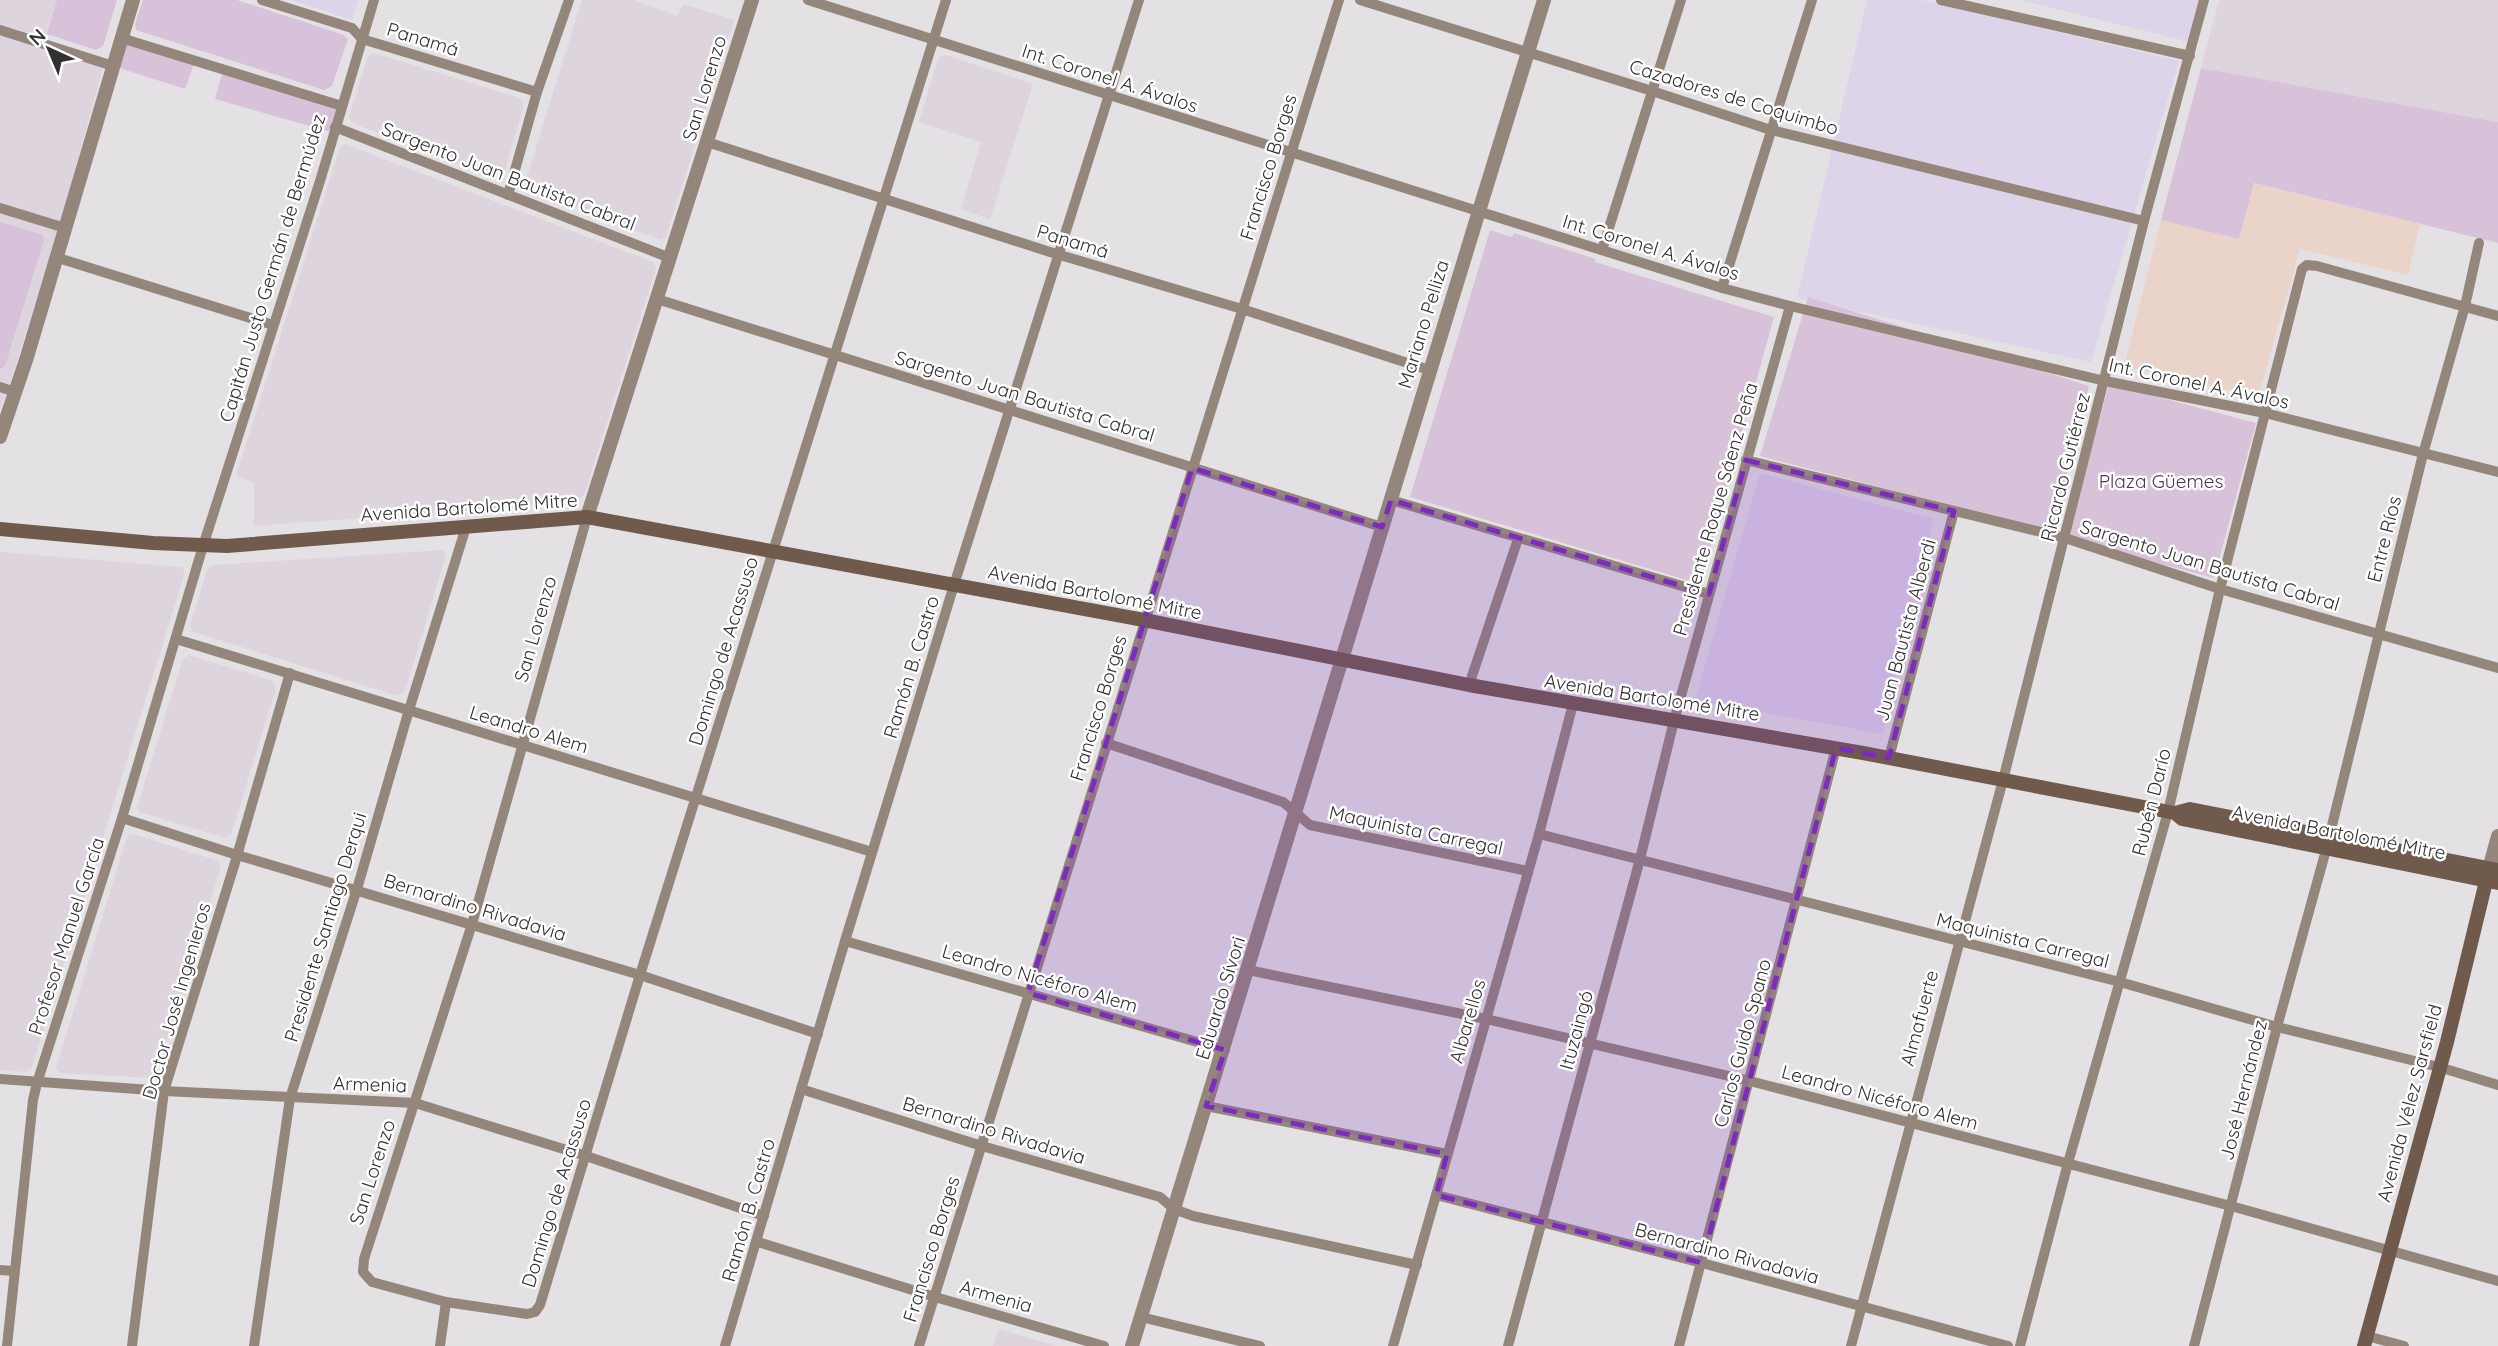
<svg xmlns="http://www.w3.org/2000/svg" width="2498" height="1346" font-family="Quicksand,sans-serif">
<style>
.commercial{fill:#ddd4e9}
.built{fill:#ddd4dd}
.education{fill:#ead3c8}
.green{fill:#d8c2da}
.lines{fill:none;stroke-linecap:round;stroke-linejoin:round}
.minor{stroke:#95867b;stroke-width:10}
.tertiary{stroke:#95867b;stroke-width:14}
.secondary{stroke:#705a4b;stroke-width:14}
.marked{fill:#7b2cbf;fill-opacity:0.2;stroke:#7b2cbf;stroke-width:5;stroke-dasharray:14 9;stroke-linejoin:round}
.labels{text-anchor:middle;dominant-baseline:central;stroke-width:5;stroke-linejoin:round;paint-order:stroke}
.street-label{font-size:19px;fill:#323132;stroke:#fff}
.park-label{font-size:19px;fill:#57315c;stroke:#fff}
</style>
<rect width="100%" height="100%" fill="#e4e1e4"/>
<g class="commercial">
<polygon points="292,0 358,0 352,20"/>
<polygon points="1867,0 1922,0 2179,61 2091,362 1797,298"/>
<polygon points="2021,0 2200,0 2190,42"/>
<polygon points="1760,473 1933,519 1883,734 1695,700"/>
</g>
<g class="built">
<polygon points="0,0 57,0 46,40 105,59 62,218 10,383 0,408"/>
<polygon points="582,0 634,0 677,16 683,4 734,20 666,237 661,240 528,190 525,183"/>
<polygon points="2219,0 2498,0 2498,122 2201,68"/>
<polygon points="374,53 520,98 524,105 504,173 496,177 352,123 349,117 368,56"/>
<polygon points="945,55 1033,84 990,219 961,209 981,142 919,122 938,58"/>
<polygon points="345,144 653,262 656,268 584,495 576,502 254,526 254,482 236,476 340,147"/>
<polygon points="443,550 446,555 413,665 404,692 398,696 194,632 190,626 207,570 214,565"/>
<polygon points="0,552 182,567 185,572 32,1067 26,1072 0,1070"/>
<polygon points="189,655 273,681 276,688 231,835 225,838 140,812 137,807 183,659"/>
<polygon points="133,834 218,861 221,866 157,1073 152,1078 60,1073 56,1068 127,837"/>
<polygon points="998,1329 1056,1346 993,1346"/>
</g>
<polygon class="education" points="2253,183 2420,224 2408,275 2300,249 2258,397 2124,366 2161,220 2239,239"/>
<g class="green">
<polygon points="57,0 117,0 103,46 96,50 47,34"/>
<polygon points="143,0 237,0 344,35 348,39 332,86 324,90 139,31 136,30 135,24"/>
<polygon points="121,38 195,61 185,89 113,66"/>
<polygon points="2201,68 2498,122 2498,243 2254,183 2239,239 2161,220"/>
<polygon points="223,70 342,106 334,133 215,99"/>
<polygon points="0,222 43,235 44,240 5,366 0,369"/>
<polygon points="1490,230 1512,237 1514,233 1596,259 1595,262 1774,317 1700,584 1410,497"/>
<polygon points="1808,297 2089,386 2052,532 1760,456"/>
<polygon points="2109,384 2256,423 2214,578 2067,539"/>
</g>
<g class="lines">
<g class="minor">
<polyline points="262,0 352,28 362,39 537,92"/>
<polyline points="808,0 1722,288 1790,306 2105,381 2265,413 2498,472"/>
<polyline points="1360,0 1652,91 1771,130 2144,221"/>
<polyline points="1941,0 2190,56"/>
<polyline points="0,30 113,66"/>
<polyline points="121,38 342,106"/>
<polyline points="335,127 670,258"/>
<polyline points="707,142 1050,252 1242,309 1429,370"/>
<polyline points="508,195 537,92 569,0"/>
<polyline points="0,208 65,228"/>
<polyline points="1602,250 1681,0"/>
<polyline points="55,257 273,325"/>
<polyline points="1722,288 1812,0"/>
<polyline points="657,299 1382,527"/>
<polyline points="0,387 15,392"/>
<polyline points="1746,460 2065,538 2220,589 2498,668"/>
<polyline points="1391,500 1709,594"/>
<polyline points="587,517 472,924 364,1259 363,1272 372,1282 446,1302 527,1314 535,1312 540,1305 640,975 946,0"/>
<polyline points="176,639 872,852"/>
<polyline points="1469,685 1518,539"/>
<polyline points="1106,743 1283,802 1310,825 1528,871"/>
<polyline points="1889,758 1954,511"/>
<polyline points="122,818 237,855 640,975 818,1034"/>
<polyline points="1539,834 2120,982 2277,1027 2439,1067 2498,1085"/>
<polyline points="845,941 1225,1050"/>
<polyline points="1248,970 1486,1019 1750,1081 2231,1206 2498,1281"/>
<polyline points="0,1079 164,1091 415,1103 586,1156 764,1216"/>
<polyline points="801,1089 982,1146 1160,1197 1174,1209 1193,1216 1417,1265"/>
<polyline points="1206,1106 1447,1154"/>
<polyline points="1436,1195 1702,1263 2008,1346"/>
<polyline points="758,1242 935,1297 1104,1346"/>
<polyline points="0,1270 14,1271"/>
<polyline points="1141,1317 1260,1346"/>
<polyline points="2367,1336 2404,1346"/>
<polyline points="7,1346 33,1100 37,1083 122,818 203,546 320,181 374,0"/>
<polyline points="132,1346 164,1091 234,866 290,673"/>
<polyline points="254,1346 290,1098 357,889 409,710 466,527"/>
<polyline points="440,1346 446,1302"/>
<polyline points="725,1346 845,941 954,585 1139,0"/>
<polyline points="919,1346 1339,0"/>
<polyline points="1393,1346 1539,834 1573,704"/>
<polyline points="1508,1346 1640,859 1674,721 1790,306"/>
<polyline points="1679,1346 1836,748"/>
<polyline points="1851,1346 2003,780 2144,221 2204,0"/>
<polyline points="2020,1346 2068,1163 2168,812 2220,589 2302,269 2307,265 2317,266 2498,316"/>
<polyline points="2194,1346 2277,1027 2326,850 2423,454 2465,306 2479,243"/>
</g>
<g class="tertiary">
<polyline points="0,437 27,357 133,0"/>
<polyline points="587,517 752,0"/>
<polyline points="2489,869 2498,836"/>
<path d="M 1132,1346 C 1273,898 1405,448 1544,0"/>
</g>
<g class="secondary">
<polyline points="0,529 153,543 227,546 587,517 1144,620 1469,685 1863,753 2175,813 2182,819 2498,883"/>
<polyline points="2175,813 2190,809 2497,870"/>
<polyline points="2364,1346 2447,1042 2489,869"/>
</g>
</g>
<path class="marked" d="M 1746,460 L 1954,511 L 1889,758 L 1836,748 L 1702,1263 L 1436,1195 L 1447,1154 L 1206,1106 L 1225,1050 L 1028,993 L 1192,468 L 1382,527 L 1391,500 L 1709,594 Z"/>
<g class="labels">
<g class="street-label">
<text transform="translate(423 39) rotate(17)">Panamá</text>
<text transform="translate(1110 78) rotate(18)">Int. Coronel A. Ávalos</text>
<text transform="translate(704 88) rotate(-73)">San Lorenzo</text>
<text transform="translate(1734 97) rotate(17)">Cazadores de Coquimbo</text>
<text transform="translate(1268 167) rotate(-73)">Francisco Borges</text>
<text transform="translate(509 176) rotate(21)">Sargento Juan Bautista Cabral</text>
<text transform="translate(1073 241) rotate(17)">Panamá</text>
<text transform="translate(1651 247) rotate(17)">Int. Coronel A. Ávalos</text>
<text transform="translate(272 268) rotate(-73)">Capitán Justo Germán de Bermúdez</text>
<text transform="translate(1423 324) rotate(-73)">Mariano Pelliza</text>
<text transform="translate(2199 383) rotate(12)">Int. Coronel A. Ávalos</text>
<text transform="translate(1025 396) rotate(17)">Sargento Juan Bautista Cabral</text>
<text transform="translate(2065 467) rotate(-76)">Ricardo Gutiérrez</text>
<text transform="translate(469 507) rotate(-4)">Avenida Bartolomé Mitre</text>
<text transform="translate(1715 509) rotate(-74)">Presidente Roque Sáenz Peña</text>
<text transform="translate(2384 539) rotate(-76)">Entre Ríos</text>
<text transform="translate(2210 565) rotate(17)">Sargento Juan Bautista Cabral</text>
<text transform="translate(1095 592) rotate(11)">Avenida Bartolomé Mitre</text>
<text transform="translate(535 629) rotate(-74)">San Lorenzo</text>
<text transform="translate(1905 630) rotate(-75)">Juan Bautista Alberdi</text>
<text transform="translate(723 651) rotate(-73)">Domingo de Acassuso</text>
<text transform="translate(911 667) rotate(-73)">Ramón B. Castro</text>
<text transform="translate(1652 697) rotate(9)">Avenida Bartolomé Mitre</text>
<text transform="translate(1098 708) rotate(-73)">Francisco Borges</text>
<text transform="translate(529 729) rotate(17)">Leandro Alem</text>
<text transform="translate(2151 802) rotate(-76)">Rubén Darío</text>
<text transform="translate(1416 830) rotate(12)">Maquinista Carregal</text>
<text transform="translate(2339 832) rotate(11)">Avenida Bartolomé Mitre</text>
<text transform="translate(475 907) rotate(17)">Bernardino Rivadavia</text>
<text transform="translate(325 927) rotate(-73)">Presidente Santiago Derqui</text>
<text transform="translate(66 936) rotate(-72)">Profesor Manuel García</text>
<text transform="translate(2023 940) rotate(14)">Maquinista Carregal</text>
<text transform="translate(1040 978) rotate(16)">Leandro Nicéforo Alem</text>
<text transform="translate(1220 998) rotate(-73)">Eduardo Sívori</text>
<text transform="translate(176 1001) rotate(-74)">Doctor José Ingenieros</text>
<text transform="translate(1919 1018) rotate(-75)">Almafuerte</text>
<text transform="translate(1467 1021) rotate(-74)">Albarellos</text>
<text transform="translate(1576 1030) rotate(-75)">Ituzaingó</text>
<text transform="translate(1742 1043) rotate(-75)">Carlos Guido Spano</text>
<text transform="translate(370 1084) rotate(2)">Armenia</text>
<text transform="translate(2243 1090) rotate(-76)">José Hernández</text>
<text transform="translate(1880 1097) rotate(15)">Leandro Nicéforo Alem</text>
<text transform="translate(2409 1103) rotate(-75)">Avenida Vélez Sarsfield</text>
<text transform="translate(994 1130) rotate(17)">Bernardino Rivadavia</text>
<text transform="translate(372 1172) rotate(-72)">San Lorenzo</text>
<text transform="translate(556 1193) rotate(-73)">Domingo de Acassuso</text>
<text transform="translate(748 1210) rotate(-74)">Ramón B. Castro</text>
<text transform="translate(931 1249) rotate(-73)">Francisco Borges</text>
<text transform="translate(1727 1253) rotate(15)">Bernardino Rivadavia</text>
<text transform="translate(996 1296) rotate(16)">Armenia</text>
</g>
<g class="park-label">
<text x="2161" y="481">Plaza Güemes</text>
</g>
</g>
<g transform="translate(49 49) rotate(316)" stroke="#ffffff" stroke-width="5" paint-order="stroke">
<path d="M0-5L12 26L0 18L-12 26Z" fill="#323132"/>
<text y="-10" font-size="19" font-weight="bold" text-anchor="middle" fill="#323132">N</text>
</g>
</svg>
